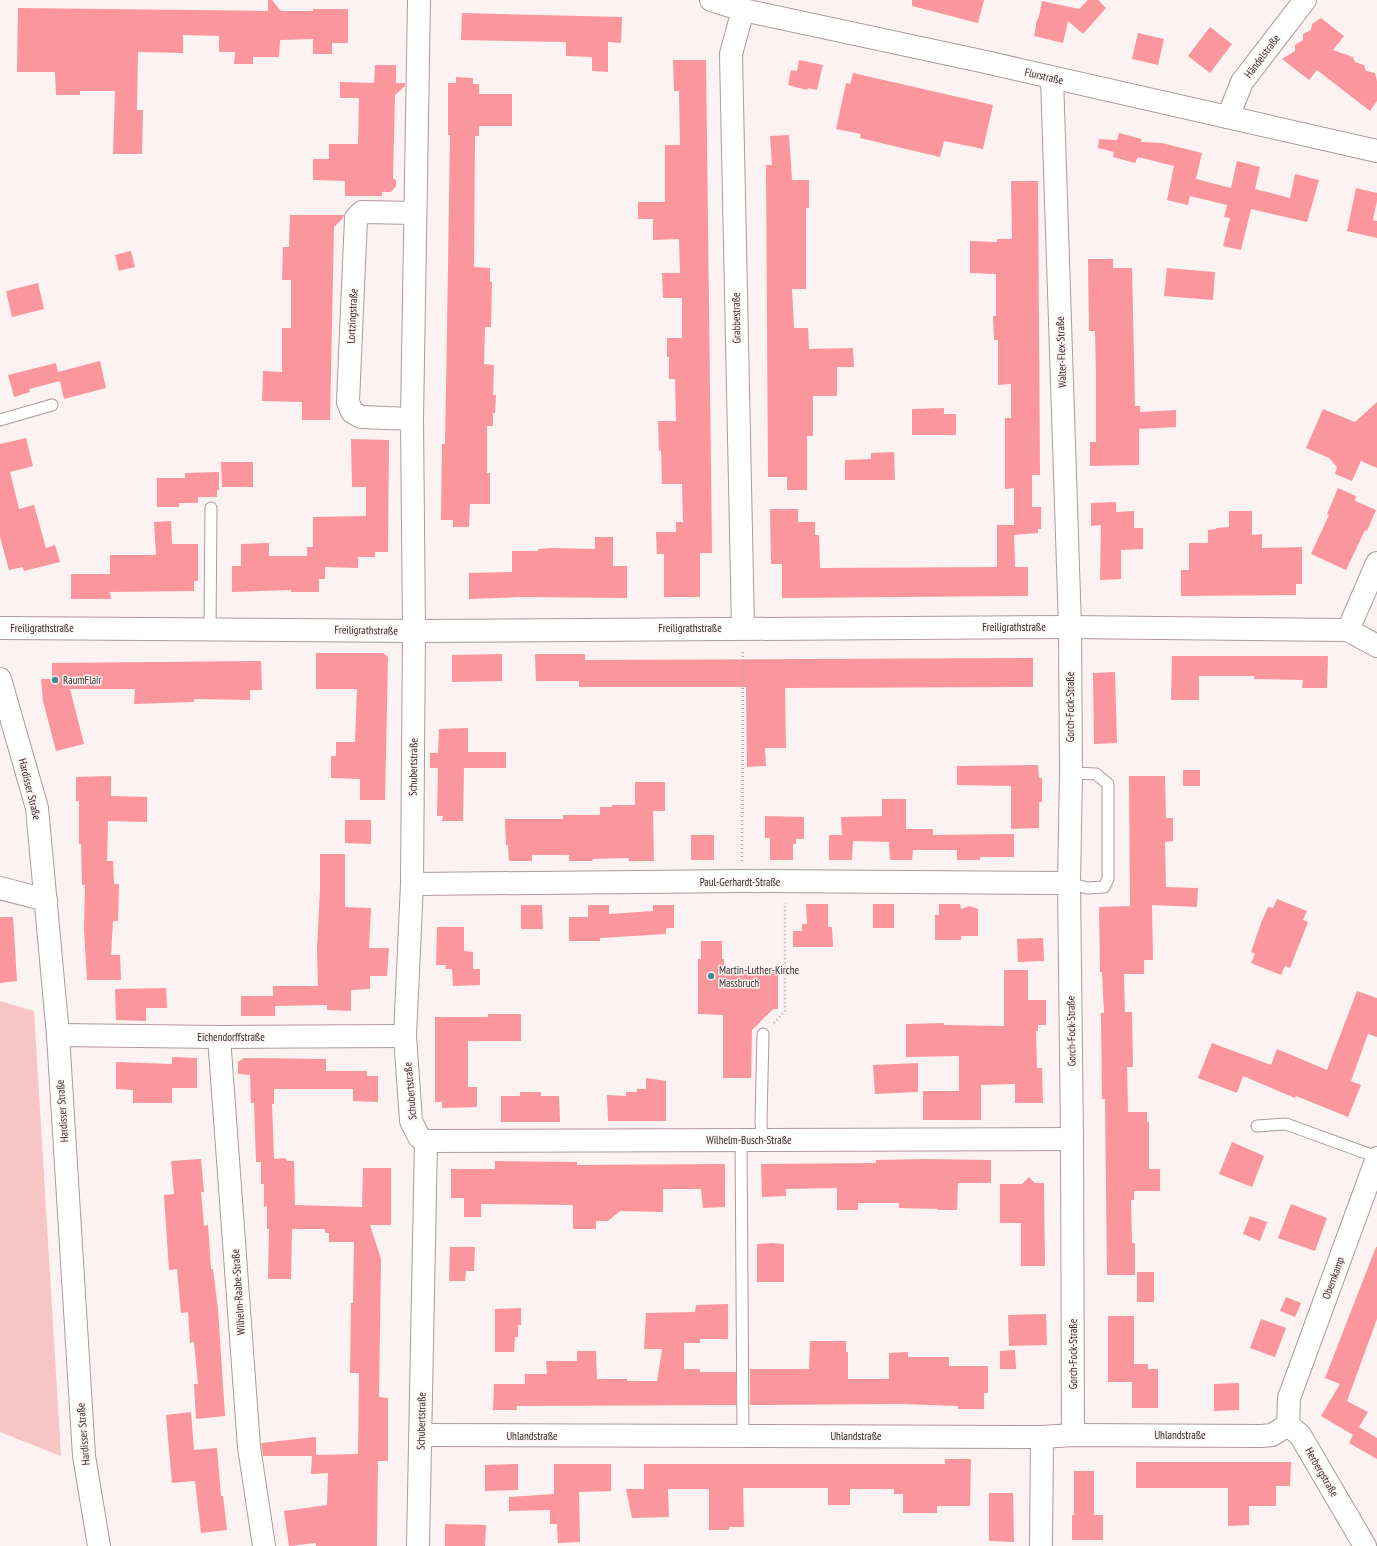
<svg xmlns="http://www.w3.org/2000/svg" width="1377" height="1546" font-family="'PT Sans Narrow',sans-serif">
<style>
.green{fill:#f8c5c6}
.building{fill:#fb969c}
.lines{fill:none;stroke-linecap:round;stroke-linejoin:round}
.lane-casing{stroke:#ab9a9a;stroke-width:13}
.street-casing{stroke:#ab9a9a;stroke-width:24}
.secondary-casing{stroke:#ab9a9a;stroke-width:24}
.path{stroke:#b3a9a9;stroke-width:2.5;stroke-dasharray:1 3;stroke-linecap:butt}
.lane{stroke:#fff;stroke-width:11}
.street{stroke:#fff;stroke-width:22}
.secondary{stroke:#fff;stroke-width:22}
.poi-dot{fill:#458b96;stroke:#fdf2f2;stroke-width:1.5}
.labels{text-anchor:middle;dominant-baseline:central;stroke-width:3;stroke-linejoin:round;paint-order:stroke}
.street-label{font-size:11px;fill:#332c2c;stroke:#fdf2f2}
.poi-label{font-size:11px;fill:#332c2c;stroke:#fdf2f2;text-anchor:start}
</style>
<rect width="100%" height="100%" fill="#fdf2f2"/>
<polygon class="green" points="0,1001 34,1011 61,1456 0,1432"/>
<g class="building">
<polygon points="268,0 272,0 281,11 313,11 313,9 348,9 348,43 332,43 332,54 313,54 313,39 280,40 279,57 253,57 253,64 234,64 235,52 219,52 219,36 183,35 183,53 138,52 137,110 143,110 142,154 113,154 115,91 80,91 80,95 56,95 55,72 17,72 18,8 268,11"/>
<polygon points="912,0 984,0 978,23 912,6"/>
<polygon points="1088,0 1098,0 1106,8 1083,34 1068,21 1063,43 1034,36 1036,26 1036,23 1039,16 1042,1 1079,9"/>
<polygon points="462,13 622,17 621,43 608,42 608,72 592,71 592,57 566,56 566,42 461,40"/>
<polygon points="1321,18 1344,36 1333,50 1353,57 1355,62 1364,65 1366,71 1375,73 1377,81 1377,101 1370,111 1317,70 1309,80 1282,59 1295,51 1295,45 1303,40 1303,34 1311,30 1312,24"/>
<polygon points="1210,27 1232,44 1210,73 1188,56"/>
<polygon points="1138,33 1164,39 1158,65 1132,59"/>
<polygon points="673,60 706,60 712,553 700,553 700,597 664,597 664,554 657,554 656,532 676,532 676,522 683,522 682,484 662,484 661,450 659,451 658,421 676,421 675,379 669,379 669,357 667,357 667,338 682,338 682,298 663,298 662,273 680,273 679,239 653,240 653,219 638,219 638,202 665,202 665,145 680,145 679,91 674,91"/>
<polygon points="799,60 823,65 817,90 808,88 807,90 788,85 791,70 797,71"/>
<polygon points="375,65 396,65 396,83 405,83 405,86 395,95 393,178 396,180 396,186 391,192 382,192 382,196 345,196 345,181 313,180 313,159 329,159 329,144 358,144 359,98 340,98 340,82 374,83"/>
<polygon points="853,73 993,105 983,149 944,141 940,157 860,138 861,134 836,129 846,83 850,84"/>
<polygon points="456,77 473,78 473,84 479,84 479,94 512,94 512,126 479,126 479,136 475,136 474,267 490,268 490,282 492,282 491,327 485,327 484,364 494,365 493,395 496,395 495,413 493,413 493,426 487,426 487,473 490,473 490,504 470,504 469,527 453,527 453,520 441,520 442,444 445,444 447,331 450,135 448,135 448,83 456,83"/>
<polygon points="1119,133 1142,139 1141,142 1162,143 1202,153 1196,179 1231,188 1237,161 1260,167 1255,189 1290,198 1295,174 1319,180 1307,222 1251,209 1241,250 1223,246 1230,218 1224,217 1227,205 1190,196 1188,205 1167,200 1174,166 1138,157 1135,163 1113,157 1114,152 1098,148 1099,139 1117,140"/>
<polygon points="789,135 792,180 809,180 809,208 806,208 806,289 792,289 794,328 808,328 809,349 853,348 854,367 837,367 837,396 813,396 813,436 807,436 807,490 787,490 787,477 768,477 766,165 772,165 770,136"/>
<polygon points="1011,181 1038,181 1040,475 1032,475 1032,507 1041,507 1041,529 1038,529 1038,533 1014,535 1015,567 1028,567 1028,596 782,598 782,564 771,564 770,509 798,509 798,522 815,522 815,535 819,535 820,568 997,567 997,525 1014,525 1014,488 1005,489 1005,418 1011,418 1011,384 998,385 998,340 994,340 993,316 996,316 996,274 970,273 970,241 997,242 997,239 1012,239"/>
<polygon points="1356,188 1377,193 1377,201 1373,220 1377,221 1377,238 1347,231"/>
<polygon points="290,215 344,215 343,218 334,227 330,420 302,420 302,402 262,401 263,371 282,372 282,328 291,328 291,280 282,280 283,247 289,247"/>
<polygon points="131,251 135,267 119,271 115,255"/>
<polygon points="1088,259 1113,259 1113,268 1132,268 1135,406 1140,406 1140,412 1176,410 1176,427 1139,429 1139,465 1090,466 1090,442 1096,442 1096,373 1095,331 1089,331"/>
<polygon points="1167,268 1215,272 1213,300 1164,296"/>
<polygon points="38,283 44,309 12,317 6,291"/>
<polygon points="100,361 106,388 64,399 60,381 29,389 30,392 14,397 8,375 56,363 58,372"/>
<polygon points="1377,402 1377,468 1361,461 1352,481 1335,474 1337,467 1329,458 1306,448 1323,409 1355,422"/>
<polygon points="944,408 944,414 956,414 956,435 912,435 912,409"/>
<polygon points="26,438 33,466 10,472 19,509 34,505 46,548 55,545 60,562 24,571 23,567 9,570 0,537 0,444"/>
<polygon points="351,439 389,440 388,552 375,552 375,557 358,557 358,568 325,567 325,579 319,579 319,592 291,592 291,590 232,592 232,566 241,566 241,544 269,543 269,556 307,556 307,547 313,547 313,517 366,516 366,487 352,487"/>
<polygon points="894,452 895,480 845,480 845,460 871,459 871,453"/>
<polygon points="221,462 253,462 253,487 222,487"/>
<polygon points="219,472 219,490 217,490 217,497 198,497 198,503 179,503 179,507 157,507 157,478 185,478 185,473"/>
<polygon points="1338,488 1356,496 1355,501 1376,510 1367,531 1365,530 1346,570 1311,554 1329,515 1327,514"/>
<polygon points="1116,502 1116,512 1134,511 1134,528 1143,528 1143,549 1121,550 1121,579 1100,580 1101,525 1091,526 1091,503"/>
<polygon points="1229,511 1252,511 1252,535 1262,534 1262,548 1302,547 1302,584 1296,584 1296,595 1181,596 1181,570 1189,570 1189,543 1208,543 1208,530 1216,529 1216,528 1229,527"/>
<polygon points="171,521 172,544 198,544 198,581 194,581 194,591 110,592 111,599 71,599 71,574 110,574 110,555 156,555 154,522"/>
<polygon points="595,537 613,537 613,566 627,566 627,598 523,597 469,599 469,573 512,572 512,551 538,551 538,549 551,548 595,549"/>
<polygon points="316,653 383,653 388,657 385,800 360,800 360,779 331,778 331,756 336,756 336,742 355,742 357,689 316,689"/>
<polygon points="502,654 502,681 452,682 452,655"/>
<polygon points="535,654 585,654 585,660 1033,658 1033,687 785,688 786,748 765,748 766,766 747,767 746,687 579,687 579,681 536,681"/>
<polygon points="1172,656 1328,656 1327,688 1302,688 1303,680 1254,679 1254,676 1199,676 1199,700 1171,700"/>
<polygon points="261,661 262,690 250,690 250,700 194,699 194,702 134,704 135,689 70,689 84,744 56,751 43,701 41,679 52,679 52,663"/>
<polygon points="1115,672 1117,743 1094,744 1093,673"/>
<polygon points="468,728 468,752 506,752 506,768 464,768 463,821 442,821 443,816 437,816 438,768 430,768 430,753 438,753 439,729"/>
<polygon points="1038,765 1039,778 1042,778 1042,802 1039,802 1039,828 1011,829 1011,786 957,785 957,766"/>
<rect x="1183" y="770" width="17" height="16"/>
<polygon points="111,776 111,796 147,797 147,822 108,821 107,861 113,861 114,884 119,884 118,921 113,921 111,955 120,955 121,980 87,980 84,929 85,885 82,885 81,844 79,844 79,801 76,801 76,777"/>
<polygon points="1129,776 1165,776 1166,818 1173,818 1173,841 1165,842 1166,887 1198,888 1197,907 1152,905 1153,960 1144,960 1144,974 1124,974 1125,1012 1132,1012 1133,1067 1127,1067 1128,1112 1147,1112 1147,1122 1149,1122 1149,1169 1160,1169 1160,1191 1134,1191 1134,1200 1131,1200 1132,1243 1135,1243 1135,1275 1107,1275 1105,1099 1102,1099 1101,1013 1104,1013 1102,972 1100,972 1099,907 1130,906"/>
<polygon points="635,782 665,782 665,811 653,811 654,861 629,861 629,858 593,859 592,861 569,861 569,855 532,855 532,861 509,861 508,845 506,845 505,819 563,819 563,815 600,815 600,807 612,807 612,805 635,805"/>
<polygon points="882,799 906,799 906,829 933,829 933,835 1014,834 1014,857 980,857 980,860 957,860 957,850 913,850 912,860 890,860 889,842 853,841 852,860 829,860 829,835 842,835 841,817 882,816"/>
<polygon points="765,816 804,817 804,839 796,839 796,844 793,844 793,860 770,860 770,838 765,838"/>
<polygon points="345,820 371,820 371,844 345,843"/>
<rect x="691" y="835" width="23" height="25"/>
<polygon points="320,854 345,854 345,907 371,908 369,948 389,948 387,976 370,976 370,989 351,990 351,1011 327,1010 327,1005 275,1006 275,1016 241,1016 241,996 273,996 273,986 318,986 317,949 320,889"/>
<polygon points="1277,899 1307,911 1303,920 1308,922 1290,968 1285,966 1281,975 1251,963 1255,954 1251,952 1261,923 1268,907 1273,908"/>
<polygon points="806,904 828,904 828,927 832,927 833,947 793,947 793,931 802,931 802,924 807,924"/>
<rect x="873" y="904" width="21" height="24"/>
<polygon points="939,904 960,904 961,909 970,906 978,909 978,936 961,936 961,940 935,940 935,915 939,915"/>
<polygon points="521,905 542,905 543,929 521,929"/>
<polygon points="588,905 609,905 609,914 653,911 653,905 674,905 674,928 666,928 666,934 600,938 600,941 569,941 569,917 588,917"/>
<polygon points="0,917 13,917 17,981 0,983"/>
<polygon points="437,927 464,927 464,951 473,952 473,969 480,969 480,985 453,986 452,969 445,969 446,965 436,965"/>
<polygon points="1043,938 1044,961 1018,962 1017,939"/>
<polygon points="701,941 722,941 722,959 724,959 724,970 778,970 778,1009 773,1009 752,1030 751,1078 723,1078 723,1015 698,1014 698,959 701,959"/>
<polygon points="1004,970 1028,970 1028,1000 1046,1000 1046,1025 1038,1025 1038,1031 1036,1031 1037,1068 1042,1068 1043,1103 1015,1103 1015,1084 981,1085 981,1120 923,1120 923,1091 959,1091 959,1056 906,1057 906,1024 944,1023 944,1025 1004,1026"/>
<polygon points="166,988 167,1008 146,1008 146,1021 116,1020 115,989"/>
<polygon points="1357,991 1377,998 1377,1037 1368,1034 1351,1081 1361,1085 1348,1117 1296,1096 1295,1098 1243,1076 1237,1093 1198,1078 1212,1043 1271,1065 1277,1049 1327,1070"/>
<polygon points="488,1014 521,1014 521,1041 468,1041 468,1087 477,1087 477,1107 442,1108 442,1102 435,1102 435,1017 488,1017"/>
<polygon points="172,1057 197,1058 197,1088 172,1088 172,1103 133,1103 133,1090 116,1089 116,1062 172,1064"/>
<polygon points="244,1058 326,1059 326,1071 367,1071 367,1076 378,1076 378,1102 353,1101 353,1089 274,1089 274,1104 272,1104 274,1159 285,1158 287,1161 294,1161 295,1205 362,1207 363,1168 391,1168 391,1225 370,1225 381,1259 379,1397 388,1398 388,1461 378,1461 377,1546 316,1546 316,1543 289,1546 284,1511 327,1505 328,1473 311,1474 312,1456 263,1456 261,1443 316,1437 316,1455 358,1454 359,1373 350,1373 351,1303 353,1303 354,1242 329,1242 329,1233 325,1233 325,1229 292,1229 291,1279 268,1279 269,1229 267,1229 267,1206 264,1207 264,1184 261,1184 261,1162 256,1162 254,1103 251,1103 250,1075 238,1074 238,1062"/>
<polygon points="918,1063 918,1092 875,1094 873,1065"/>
<polygon points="646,1078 666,1081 666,1121 608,1121 607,1095 626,1096 626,1092 637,1092 637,1089 646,1089"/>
<polygon points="520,1092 541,1092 541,1096 559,1096 560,1122 501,1122 501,1096 520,1096"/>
<polygon points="1232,1142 1264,1156 1252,1187 1219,1174"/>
<polygon points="201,1159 204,1192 201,1192 204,1226 208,1225 211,1269 213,1269 218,1309 225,1416 196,1419 194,1384 198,1384 194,1342 190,1343 188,1312 181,1313 177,1269 169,1270 164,1195 174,1194 171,1161"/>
<polygon points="927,1159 991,1160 991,1183 958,1183 957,1210 938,1210 938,1209 899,1208 899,1203 858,1203 858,1210 837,1210 837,1188 786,1189 786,1196 762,1197 761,1164 876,1163 876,1160"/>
<polygon points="495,1161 577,1162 577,1165 725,1164 725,1207 703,1208 701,1189 663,1189 663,1212 620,1211 608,1221 596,1221 596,1229 573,1229 573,1205 481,1204 481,1217 464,1217 464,1198 451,1198 451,1169 495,1169"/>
<polygon points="1029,1177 1035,1183 1044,1183 1045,1266 1021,1266 1021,1223 1000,1223 1000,1184 1022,1184"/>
<polygon points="1291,1204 1327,1218 1315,1251 1278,1238"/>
<polygon points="1250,1216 1267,1222 1260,1241 1243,1234"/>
<polygon points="772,1243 784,1244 784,1282 757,1282 757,1244"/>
<polygon points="450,1247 475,1247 474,1271 466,1271 465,1281 449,1281"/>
<polygon points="1376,1247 1377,1247 1377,1319 1347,1401 1368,1412 1359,1427 1377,1438 1377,1459 1349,1443 1353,1435 1321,1416 1340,1384 1325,1378"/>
<rect x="1137" y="1272" width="17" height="30"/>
<polygon points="1286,1297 1301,1303 1295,1317 1280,1311"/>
<polygon points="728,1304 728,1339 700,1339 700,1343 684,1343 684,1369 700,1369 700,1372 736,1372 736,1405 517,1406 517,1410 493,1410 494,1384 525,1384 525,1374 547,1374 546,1361 577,1361 577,1351 596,1351 597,1379 627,1379 627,1381 657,1381 662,1349 644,1349 646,1313 695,1312 696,1305"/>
<polygon points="521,1308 521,1325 518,1325 518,1337 515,1337 514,1352 495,1352 495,1309"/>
<polygon points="1046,1314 1047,1345 1009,1346 1008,1315"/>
<polygon points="1108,1316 1134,1316 1134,1364 1148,1364 1148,1369 1158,1369 1158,1408 1132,1408 1132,1382 1108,1382"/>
<polygon points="1261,1319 1286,1328 1275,1357 1250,1348"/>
<polygon points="810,1341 846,1341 846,1352 848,1352 848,1379 889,1379 889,1353 908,1352 908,1357 949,1357 949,1366 988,1366 988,1393 984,1393 984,1409 958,1409 958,1406 899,1404 750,1405 750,1369 809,1369"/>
<polygon points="1015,1350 1016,1369 1000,1369 1000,1351"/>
<polygon points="1239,1383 1239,1410 1214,1411 1214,1384"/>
<polygon points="191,1412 194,1450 217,1448 221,1496 223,1496 227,1530 201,1533 195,1481 172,1483 166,1415"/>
<polygon points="945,1459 971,1459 970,1506 937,1506 937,1513 903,1513 903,1494 894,1494 894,1489 850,1489 850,1505 828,1505 828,1488 743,1488 744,1527 729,1527 729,1530 709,1530 709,1489 668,1489 669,1517 632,1518 626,1489 644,1489 644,1464 945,1464"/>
<polygon points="1136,1462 1291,1462 1290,1486 1276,1486 1276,1506 1249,1506 1249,1525 1228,1526 1228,1488 1136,1488"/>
<polygon points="518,1464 518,1490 485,1491 485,1465"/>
<polygon points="554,1464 611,1464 611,1491 579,1492 580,1542 558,1543 557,1524 550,1524 550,1510 509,1511 509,1497 554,1494"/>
<polygon points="1074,1471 1094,1471 1094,1515 1103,1515 1103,1540 1072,1540 1072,1515 1074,1515"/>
<polygon points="989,1493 1013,1493 1014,1542 989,1541"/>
<polygon points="445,1524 486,1525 485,1546 445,1546"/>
</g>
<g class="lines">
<defs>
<g id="lane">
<polyline points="0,420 52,405"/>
<polyline points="210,629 211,508"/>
<polyline points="1069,883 1087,888 1104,887 1108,879 1108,784 1096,774 1071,773"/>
<polyline points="1257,1126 1286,1124 1377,1157"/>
<polyline points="741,1140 743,1436"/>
<polyline points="762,1140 761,1121 763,1034"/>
</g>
<g id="street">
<polyline points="419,0 412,419 414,631 412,884 405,1036 411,1121 419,1137 426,1141"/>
<polyline points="711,0 743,10 981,61 1377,151"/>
<polyline points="743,10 731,54 743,628"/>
<polyline points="1052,78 1070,627 1071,773 1069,883 1072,1139 1073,1435"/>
<polyline points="1228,117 1242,82 1305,0"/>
<polyline points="412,419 361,417 352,412 348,402 356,218 362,212 415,213"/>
<polyline points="0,628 414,631 1070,627 1348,630 1377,646"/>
<polyline points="1348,630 1377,563"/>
<polyline points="412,884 742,881 1069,883"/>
<polyline points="0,888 46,900"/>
<polyline points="58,1035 219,1037 405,1036"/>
<polyline points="219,1037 249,1447 264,1546"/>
<polyline points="426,1141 1072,1139"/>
<polyline points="421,1435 1042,1437 1073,1435 1262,1436 1272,1435 1288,1425"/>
<polyline points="418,1546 426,1141"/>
<polyline points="1041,1546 1042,1437"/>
<polyline points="1365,1546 1300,1435 1288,1425 1289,1398 1377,1158"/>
</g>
<polyline id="secondary" points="0,679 37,808 58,1035 84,1456 99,1546"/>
</defs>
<use href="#lane" class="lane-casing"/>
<use href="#street" class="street-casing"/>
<use href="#secondary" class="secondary-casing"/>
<g class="path">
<polyline points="742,861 743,650"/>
<polyline points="774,1023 785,1011 785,903"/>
</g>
<use href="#lane" class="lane"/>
<use href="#street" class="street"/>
<use href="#secondary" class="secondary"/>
</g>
<g class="poi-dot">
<circle cx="55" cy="680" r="4"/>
<circle cx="711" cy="976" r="4"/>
</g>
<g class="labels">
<g class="street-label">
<text transform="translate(1262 56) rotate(-53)">Händelstraße</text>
<text transform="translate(1044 76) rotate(13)">Flurstraße</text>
<text transform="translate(352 316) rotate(-87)">Lortzingstraße</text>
<text transform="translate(736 318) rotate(-91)">Grabbestraße</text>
<text transform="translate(1061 352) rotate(-92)">Walter-Flex-Straße</text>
<text x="1014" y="627">Freiligrathstraße</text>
<text x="42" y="628">Freiligrathstraße</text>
<text x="690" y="628">Freiligrathstraße</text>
<text transform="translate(366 630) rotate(1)">Freiligrathstraße</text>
<text transform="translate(1070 707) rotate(-90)">Gorch-Fock-Straße</text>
<text transform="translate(413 767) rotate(-89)">Schubertstraße</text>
<text transform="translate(30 789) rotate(76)">Hardisser Straße</text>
<text x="740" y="882">Paul-Gerhardt-Straße</text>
<text transform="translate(1071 1031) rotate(-91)">Gorch-Fock-Straße</text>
<text x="231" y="1037">Eichendorffstraße</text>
<text transform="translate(410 1091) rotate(-95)">Schubertstraße</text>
<text transform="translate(62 1111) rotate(-94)">Hardisser Straße</text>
<text x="749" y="1140">Wilhelm-Busch-Straße</text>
<text transform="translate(1333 1278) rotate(-70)">Obernkamp</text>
<text transform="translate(238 1292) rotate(-94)">Wilhelm-Raabe-Straße</text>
<text transform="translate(1073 1354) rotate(-90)">Gorch-Fock-Straße</text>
<text transform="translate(421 1421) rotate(-89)">Schubertstraße</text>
<text transform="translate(83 1434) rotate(-95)">Hardisser Straße</text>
<text x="1180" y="1435">Uhlandstraße</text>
<text x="532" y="1436">Uhlandstraße</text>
<text x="856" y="1436">Uhlandstraße</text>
<text transform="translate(1322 1472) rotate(60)">Herbergstraße</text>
</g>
<g class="poi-label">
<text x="63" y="680">RaumFlair</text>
<text x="719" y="970">Martin-Luther-Kirche<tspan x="719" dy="13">Massbruch</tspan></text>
</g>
</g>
</svg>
